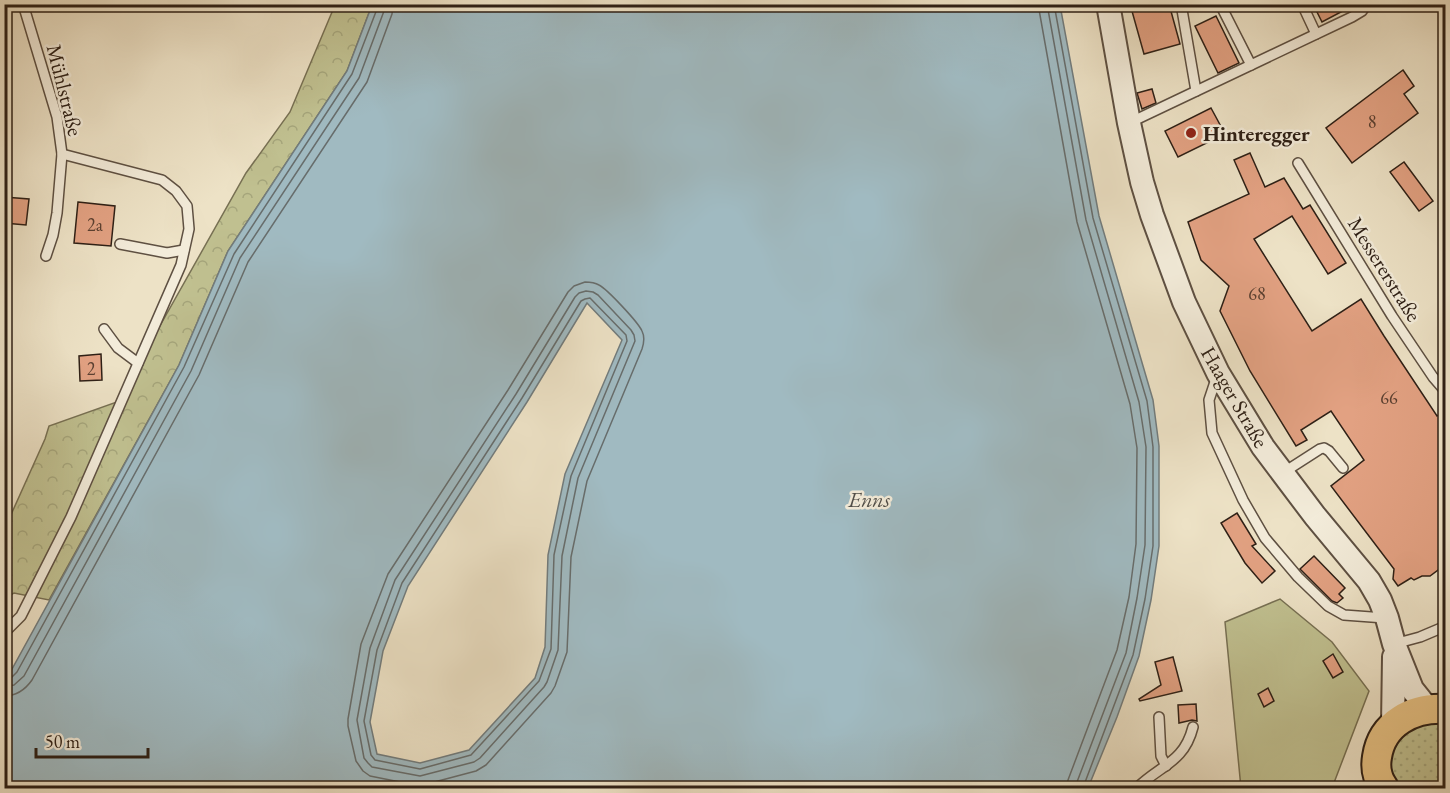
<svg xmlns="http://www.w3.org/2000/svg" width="1450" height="793" font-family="'EB Garamond',serif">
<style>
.grass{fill:url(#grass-dots);stroke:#777053;stroke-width:1.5}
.forest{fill:url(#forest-crowns);stroke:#777053;stroke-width:1.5}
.garden{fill:#c0c090;stroke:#777053;stroke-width:1.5}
.water{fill:#a0bac1;stroke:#727c7d;stroke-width:1.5;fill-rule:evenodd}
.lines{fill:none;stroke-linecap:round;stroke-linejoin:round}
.shore{stroke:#676d6c;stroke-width:1.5}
.building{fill:#e2a182;stroke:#2e2016;stroke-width:1.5}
.service-casing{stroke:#5e5042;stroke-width:12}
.tertiary-casing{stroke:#5e5042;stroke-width:26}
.primary-casing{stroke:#2e2016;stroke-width:32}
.service{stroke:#f3ecda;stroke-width:9}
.tertiary{stroke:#f3ecda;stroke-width:22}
.primary{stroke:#e6c183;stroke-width:28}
.poi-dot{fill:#8f2418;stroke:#f3ecda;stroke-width:2}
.labels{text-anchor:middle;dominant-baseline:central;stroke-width:5;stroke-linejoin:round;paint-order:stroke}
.number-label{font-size:18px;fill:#5b4031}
.street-label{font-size:21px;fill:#2e2016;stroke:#f3ecda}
.poi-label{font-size:21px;font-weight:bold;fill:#2e2016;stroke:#f3ecda;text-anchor:start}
.water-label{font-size:22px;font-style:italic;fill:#504e49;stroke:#f3ecda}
</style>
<defs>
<pattern id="grass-dots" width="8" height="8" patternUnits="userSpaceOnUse" patternTransform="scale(1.5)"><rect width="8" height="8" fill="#c0c090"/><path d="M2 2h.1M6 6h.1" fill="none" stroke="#a5a57b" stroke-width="1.8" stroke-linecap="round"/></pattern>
<pattern id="forest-crowns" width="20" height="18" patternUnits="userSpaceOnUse" patternTransform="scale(1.5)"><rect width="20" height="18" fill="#c0c090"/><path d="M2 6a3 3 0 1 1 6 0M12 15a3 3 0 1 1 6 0" fill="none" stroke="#a5a57b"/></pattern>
</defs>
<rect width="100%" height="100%" fill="#ede2c6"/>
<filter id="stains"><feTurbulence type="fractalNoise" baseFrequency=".00333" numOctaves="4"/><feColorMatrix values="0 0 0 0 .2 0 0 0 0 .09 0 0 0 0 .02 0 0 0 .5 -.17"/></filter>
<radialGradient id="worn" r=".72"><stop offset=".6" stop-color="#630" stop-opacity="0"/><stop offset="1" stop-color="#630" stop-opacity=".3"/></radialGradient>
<polygon class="grass" points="1445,719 1445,788 1397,788 1387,764 1399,734 1407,727"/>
<polygon class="forest" points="335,5 372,5 347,71 228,251 179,365 49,600 14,593 5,599 5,528 45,439 49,426 117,402 246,173 290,112"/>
<polygon class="garden" points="1280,599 1332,642 1369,691 1332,788 1241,788 1225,622"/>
<path class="water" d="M 372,5 L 1060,5 L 1099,216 L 1153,400 L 1159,446 L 1159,546 L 1151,600 L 1139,656 L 1117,717 L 1088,788 L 5,788 L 5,676 L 12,669 L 179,365 L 228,251 L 347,71 ZM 587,303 L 622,340 L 565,474 L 548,555 L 545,647 L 535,678 L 469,750 L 420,763 L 377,754 L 370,722 L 383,651 L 408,586 L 527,402 Z"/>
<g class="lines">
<g class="shore">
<polyline points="1038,4 1077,222 1130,404 1137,448 1136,544 1129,597 1117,650 1068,780 1067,788"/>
<polyline points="1047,4 1086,220 1139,402 1146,447 1145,545 1137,598 1126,653 1077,782 1076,788"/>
<polyline points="1054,4 1093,218 1147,401 1153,447 1153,546 1145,599 1133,655 1084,785 1084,788"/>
<path d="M 585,282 C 590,282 594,282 599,285 C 607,289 638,322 642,331 C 645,337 644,343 642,349 L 587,481 L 571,557 L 567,652 L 555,686 L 551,693 L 486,765 L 476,771 L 423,785 L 415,785 L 370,776 L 363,771 L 356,761 L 348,726 L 348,719 L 361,644 L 388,574 L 508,390 L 568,292 L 574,286 Z"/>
<polygon points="586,291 593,292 598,295 631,330 634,335 635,341 578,478 562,556 558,650 547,682 544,687 480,758 474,762 420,776 372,767 368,763 364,758 357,720 370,648 395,580 516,394 575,297 579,293"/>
<polygon points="590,298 626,335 627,341 571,476 554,555 551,649 539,681 471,755 420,769 375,760 371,755 364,721 377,650 402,583 522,398 581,301 585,299"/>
<polyline points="4,680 10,679 17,672 184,367 234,254 352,74 377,9 377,4"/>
<polyline points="4,687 14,685 24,676 191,371 240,258 359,78 384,11 384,4"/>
<path d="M 4,696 C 16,696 25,690 32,680 L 199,375 L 248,262 L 367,82 L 392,14 L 393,4"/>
</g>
</g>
<g class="building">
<polygon points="1130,4 1169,4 1180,44 1144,54"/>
<polygon points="1313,4 1356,4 1322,22"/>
<polygon points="1216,16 1239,63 1218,73 1195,26"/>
<polygon points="1403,70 1414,86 1404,94 1418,113 1352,163 1326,128"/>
<polygon points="1152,89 1156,103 1142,109 1137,93"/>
<polygon points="1211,108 1225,134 1178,157 1165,131"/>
<polygon points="1250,153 1265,187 1284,178 1303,209 1310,205 1346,263 1328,274 1292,216 1254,239 1312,331 1361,299 1384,336 1437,416 1446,410 1446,564 1430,576 1422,576 1414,580 1411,578 1398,586 1393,579 1394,569 1331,486 1364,460 1331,411 1301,430 1307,440 1296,446 1250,371 1220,311 1229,286 1201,260 1188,222 1249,194 1234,160"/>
<polygon points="1404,162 1433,201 1419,211 1390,172"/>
<polygon points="4,197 29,199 26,225 4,223"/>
<polygon points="78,202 115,206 111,246 74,243"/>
<polygon points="101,354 102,380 80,381 79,356"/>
<polygon points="1237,513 1256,544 1252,546 1275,571 1262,583 1245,563 1221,523"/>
<polygon points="1314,556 1345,588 1339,594 1343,598 1337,603 1332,601 1300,569"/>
<polygon points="1333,654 1343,672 1333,678 1323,661"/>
<polygon points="1173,657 1182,691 1140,701 1139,699 1161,685 1155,662"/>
<polygon points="1268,688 1274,701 1264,707 1258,694"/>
<polygon points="1196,704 1197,721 1192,720 1179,723 1178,705"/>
</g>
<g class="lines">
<defs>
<g id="service">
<polyline points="23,4 57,117 62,154 57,213 53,235 46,256"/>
<polyline points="1181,4 1196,91"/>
<polyline points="1220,4 1251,65"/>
<polyline points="1302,4 1316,34"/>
<polyline points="1131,122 1352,17 1362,11 1367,4"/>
<polyline points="1298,163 1392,316 1433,377 1446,392"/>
<polyline points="120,244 167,253 184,250"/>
<polyline points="104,329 118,348 138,363"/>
<polyline points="1217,376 1209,400 1212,433 1243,500 1265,538 1298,577 1328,606 1344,615 1385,618"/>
<polyline points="1285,473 1292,467 1320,449 1324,448 1329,451 1343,468"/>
<polyline points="4,633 21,616 71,517 181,265 189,229 187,206 176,191 162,180 62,154"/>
<polyline points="1394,644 1420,637 1446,626"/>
<polyline points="1159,717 1161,756 1166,766"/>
<path d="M 1137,788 C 1160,765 1184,763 1193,727"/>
</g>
<g id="tertiary">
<polyline points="1108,4 1129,123 1142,182 1152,215 1184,302 1218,373 1263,447 1315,516 1369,581 1380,600 1387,618 1394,644 1412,689 1428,709"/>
<polyline points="1393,724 1394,657"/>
</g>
<path id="primary" d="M 1384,788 C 1382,785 1379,780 1378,776 C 1376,770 1376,763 1377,757 C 1382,723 1413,707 1446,709"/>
</defs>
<use href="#service" class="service-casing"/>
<use href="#tertiary" class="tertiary-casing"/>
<use href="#primary" class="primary-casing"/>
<use href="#service" class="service"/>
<use href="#tertiary" class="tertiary"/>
<use href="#primary" class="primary"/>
</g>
<circle class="poi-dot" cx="1191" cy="133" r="6"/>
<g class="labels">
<g class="number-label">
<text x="1372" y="121">8</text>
<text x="95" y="224">2a</text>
<text x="1257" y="293">68</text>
<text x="91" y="368">2</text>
<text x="1389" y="397">66</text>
</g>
<g class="street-label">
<text transform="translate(65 90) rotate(76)">Mühlstraße</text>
<text transform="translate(1385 269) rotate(58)">Messererstraße</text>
<text transform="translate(1235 397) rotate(60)">Haager Straße</text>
</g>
<g class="poi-label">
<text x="1203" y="133">Hinteregger</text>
</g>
<g class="water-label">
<text x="869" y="499">Enns</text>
</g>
</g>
<rect width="1450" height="793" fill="none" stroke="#ede2c6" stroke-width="24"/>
<rect x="6" y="6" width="1438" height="781" fill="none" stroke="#2e2016" stroke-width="3"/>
<rect x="12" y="12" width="1426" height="769" fill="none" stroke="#2e2016" stroke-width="1.5"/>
<path d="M36 748v9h112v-9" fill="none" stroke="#2e2016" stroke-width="3"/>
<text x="45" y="748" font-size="18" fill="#2e2016" stroke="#f3ecda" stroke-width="4.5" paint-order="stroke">50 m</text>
<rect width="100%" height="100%" filter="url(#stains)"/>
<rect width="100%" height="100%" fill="url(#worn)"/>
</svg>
